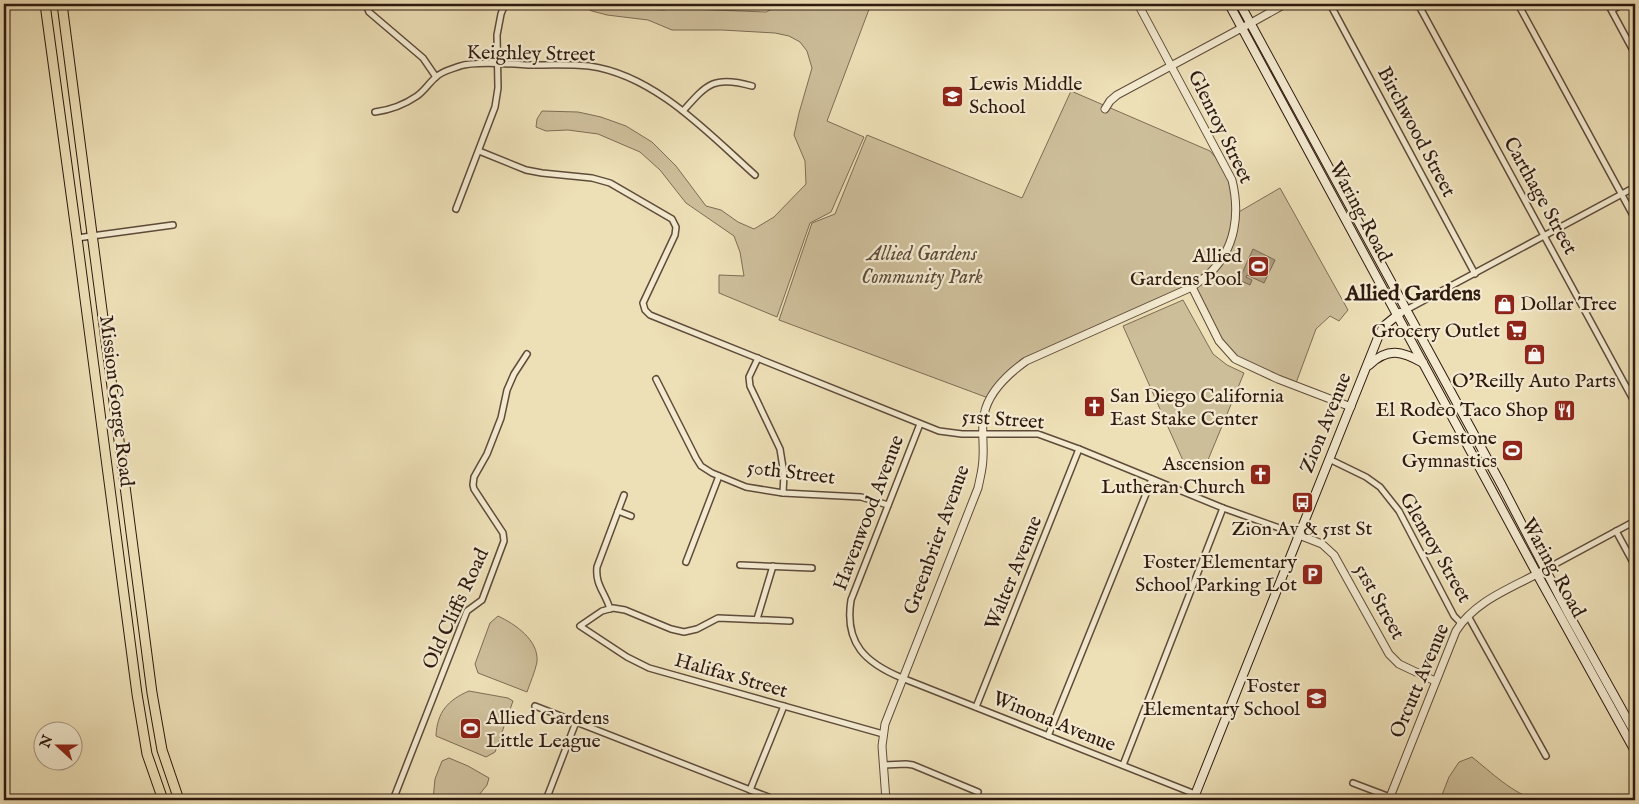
<svg xmlns="http://www.w3.org/2000/svg" width="1639" height="804" font-family="'IM FELL English',serif">
<style>
.green{fill:#cdbe9a;stroke:#7e6c55}
.water{fill:#ac9c7e;stroke:#7a6852}
.lines{fill:none;stroke-linecap:round;stroke-linejoin:round}
.shore{stroke:#6e5b47;stroke-width:1}
.minor-casing{stroke:#5e4b3a;stroke-width:8}
.tertiary-casing{stroke:#5e4b3a;stroke-width:9}
.secondary-casing{stroke:#2f1a10;stroke-width:10}
.primary-casing{stroke:#2f1a10;stroke-width:11}
.minor{stroke:#f3ead0;stroke-width:5}
.tertiary{stroke:#f3ead0;stroke-width:7}
.secondary{stroke:#f3ead0;stroke-width:8}
.primary{stroke:#eddfb6;stroke-width:9}
.labels{text-anchor:middle;dominant-baseline:central;stroke-width:4.5;stroke-linejoin:round;paint-order:stroke}
.street-label{font-size:20px;fill:#2f1a10;stroke:#f3ead0}
.poi-label{font-size:20px;fill:#2f1a10;stroke:#f3ead0;text-anchor:end}
.park-label{font-size:20px;font-style:italic;fill:#5e4b39;stroke:#f3ead0}
.quarter-label{font-size:22px;font-weight:bold;fill:#2f1a10;stroke:#f3ead0}
</style>
<rect width="100%" height="100%" fill="#eddfb6"/>
<filter id="stains"><feTurbulence type="fractalNoise" baseFrequency=".004" numOctaves="4"/><feColorMatrix values="0 0 0 0 .2 0 0 0 0 .09 0 0 0 0 .02 0 0 0 .5 -.17"/></filter>
<radialGradient id="worn" r=".72"><stop offset=".6" stop-color="#630" stop-opacity="0"/><stop offset="1" stop-color="#630" stop-opacity=".3"/></radialGradient>
<g class="green">
<polygon points="577,4 598,4 605,7 665,10 666,4 687,4 688,9 766,12 781,4 871,4 827,121 864,137 831,212 810,223 777,317 719,293 719,275 744,276 740,252 734,236 686,203 660,170 640,152 598,134 568,130 546,131 536,127 537,119 542,111 578,112 601,117 626,126 652,142 676,166 706,206 721,210 738,222 754,229 774,217 806,184 805,161 794,135 799,113 812,68 807,51 800,42 789,36 775,33 722,30 672,30 648,20 607,15 592,11"/>
<polygon points="1071,91 1210,151 1229,173 1237,213 1280,188 1348,310 1339,321 1330,316 1316,329 1296,383 1243,363 1226,350 1192,287 1026,361 991,399 779,320 812,223 835,214 867,135 1022,198"/>
<polygon points="1183,300 1213,354 1227,365 1244,373 1203,472 1185,465 1123,326"/>
<path d="M 498,616 C 515,624 539,640 537,662 C 535,672 530,683 527,692 L 478,673 L 475,664 L 490,623 Z"/>
<path d="M 469,691 L 508,698 L 513,701 L 495,752 L 486,757 L 436,736 C 437,712 448,700 469,691 Z"/>
<path d="M 1472,757 C 1491,772 1513,794 1537,800 C 1548,802 1561,797 1572,795 C 1580,793 1591,797 1598,800 L 1440,800 L 1449,777 L 1459,762 Z"/>
<polygon points="449,758 468,766 489,778 487,785 475,800 433,800 435,779 442,761"/>
</g>
<polygon class="water" points="1253,249 1275,260 1264,283 1247,275 1246,277 1252,280 1250,285 1239,280"/>
<g class="lines">
<polygon class="shore" points="1256,257 1267,263 1261,275 1249,271"/>
<defs>
<g id="minor">
<polyline points="366,4 369,12 423,58 436,77"/>
<polyline points="1330,4 1475,274"/>
<polyline points="1418,4 1635,403"/>
<polyline points="1518,4 1635,219"/>
<polyline points="1608,4 1635,54"/>
<polyline points="1612,10 1623,4"/>
<path d="M 683,111 C 707,84 714,75 752,86"/>
<path d="M 375,112 C 390,110 404,105 417,96 C 424,91 429,83 436,77 C 442,71 452,69 460,66 C 475,61 511,64 528,65 C 548,65 569,64 589,66 C 655,75 708,133 755,175"/>
<polyline points="479,151 526,170 542,173 592,178 610,183 672,219 676,227 675,235 643,303 645,310 650,315 939,431 962,434 1038,434 1079,449 1223,508 1299,535"/>
<polyline points="456,209 495,107 498,88 497,35 501,14 505,4"/>
<polyline points="77,238 173,225"/>
<polyline points="1406,310 1635,187"/>
<polyline points="758,358 749,377 750,386 780,449 784,474 783,493"/>
<polyline points="656,379 696,458 701,466 712,473 746,487 783,493 861,497 888,505"/>
<path d="M 920,424 L 851,600 C 844,644 866,663 902,678 L 1195,794"/>
<polyline points="1329,459 1366,477 1380,487 1399,511 1454,616 1461,623"/>
<polyline points="618,511 631,516"/>
<polyline points="1616,531 1635,566"/>
<polyline points="686,562 719,476"/>
<polyline points="740,565 812,568"/>
<polyline points="1546,569 1635,521"/>
<path d="M 610,609 C 605,592 595,585 597,567 L 624,495"/>
<polyline points="1468,616 1546,756"/>
<polyline points="757,619 773,566"/>
<polyline points="790,621 718,618 697,629 684,632 671,629 625,610 613,608 602,611 580,626 627,657 649,668 883,734"/>
<polyline points="535,706 776,800"/>
<polyline points="976,707 1079,449"/>
<polyline points="1048,736 1152,479"/>
<polyline points="884,765 906,764 913,765 978,792"/>
<polyline points="1123,765 1223,508"/>
<polyline points="1353,783 1390,797 1390,798"/>
<polyline points="750,790 784,706"/>
<polyline points="393,800 467,611 482,600 504,541 503,533 474,489 473,485 474,477 487,454 501,418 507,390 514,374 527,354"/>
<polyline points="546,800 576,722"/>
</g>
<g id="tertiary">
<polyline points="1105,109 1110,101 1117,95 1251,23 1285,4"/>
<polyline points="1192,287 1219,341 1235,359 1278,379 1351,407"/>
<polyline points="1299,535 1322,544 1334,555 1389,654 1399,664 1435,681"/>
<path d="M 886,800 L 882,746 L 885,724 L 978,488 C 980,478 983,468 983,457 C 984,443 981,429 984,415 C 988,393 1008,374 1026,361 L 1192,287 C 1198,282 1205,278 1210,273 C 1236,248 1240,213 1232,180 L 1138,4"/>
<path d="M 1392,800 L 1390,797 L 1456,631 C 1476,599 1515,587 1546,569"/>
</g>
<g id="secondary">
<polyline points="1229,4 1537,574 1635,751"/>
<polyline points="1240,4 1501,484 1567,611 1635,733"/>
<path d="M 1369,365 C 1388,347 1402,351 1423,363"/>
<polyline points="1193,800 1379,335 1384,326 1400,313"/>
</g>
<g id="primary">
<polyline points="45,4 77,238 137,694 147,754 163,800"/>
<polyline points="62,4 152,693 162,750 179,800"/>
</g>
</defs>
<use href="#minor" class="minor-casing"/>
<use href="#tertiary" class="tertiary-casing"/>
<use href="#secondary" class="secondary-casing"/>
<use href="#primary" class="primary-casing"/>
<use href="#minor" class="minor"/>
<use href="#tertiary" class="tertiary"/>
<use href="#secondary" class="secondary"/>
<use href="#primary" class="primary"/>
</g>
<defs>
<symbol id="school-square" viewBox="-11 -11 22 22"><rect x="-9" y="-9" width="18" height="18" rx="4" fill="#8f2418" stroke="#f3ead0"/><path d="M0-5L7-2L0 1L-7-2ZM-4 1L0 2.5L4 1V4Q0 6-4 4Z" fill="#fff"/></symbol>
<symbol id="stadium-square" viewBox="-11 -11 22 22"><rect x="-9" y="-9" width="18" height="18" rx="4" fill="#8f2418" stroke="#f3ead0"/><path d="M0-5a6.5 5 0 1 0 0 10a6.5 5 0 1 0 0-10ZM-3.5-1.8h7v3.6h-7Z" fill="#fff"/></symbol>
<symbol id="shop-square" viewBox="-11 -11 22 22"><rect x="-9" y="-9" width="18" height="18" rx="4" fill="#8f2418" stroke="#f3ead0"/><path d="M-5-2.5h2.3a2.7 3.5 0 0 1 5.4 0H5L5.5 6h-11ZM-1.5-2.5h3a1.5 2.3 0 0 0-3 0Z" fill="#fff"/></symbol>
<symbol id="supermarket-square" viewBox="-11 -11 22 22"><rect x="-9" y="-9" width="18" height="18" rx="4" fill="#8f2418" stroke="#f3ead0"/><path d="M-6-5.5h2.5l.6 2H6L4.5 2H-2.5L-4.4-4H-6ZM-1.5 3.2a1.3 1.3 0 1 0 .1 0ZM3 3.2a1.3 1.3 0 1 0 .1 0Z" fill="#fff"/></symbol>
<symbol id="church-square" viewBox="-11 -11 22 22"><rect x="-9" y="-9" width="18" height="18" rx="4" fill="#8f2418" stroke="#f3ead0"/><path d="M-1.2-6h2.4v3.5h3.3v2.4h-3.3V6h-2.4V-.1h-3.3v-2.4h3.3Z" fill="#fff"/></symbol>
<symbol id="restaurant-square" viewBox="-11 -11 22 22"><rect x="-9" y="-9" width="18" height="18" rx="4" fill="#8f2418" stroke="#f3ead0"/><path d="M-5-6h1v4h1v-4h1v4h1v-4h1v5L-1.5 .5V6h-2V.5L-5-1ZM5-6V6H3V1.5H1.5Q1.5-4 5-6Z" fill="#fff"/></symbol>
<symbol id="bus-square" viewBox="-11 -11 22 22"><rect x="-9" y="-9" width="18" height="18" rx="4" fill="#8f2418" stroke="#f3ead0"/><path d="M-5-6H5V4H4V6H2V4H-2V6H-4V4H-5ZM-3.5-4V0h7V-4ZM-3.5 1.2v1.5H-2V1.2ZM2 1.2v1.5H3.5V1.2Z" fill="#fff"/></symbol>
<symbol id="parking-square" viewBox="-11 -11 22 22"><rect x="-9" y="-9" width="18" height="18" rx="4" fill="#8f2418" stroke="#f3ead0"/><path d="M-3.5-5.5H1a3.5 3.5 0 0 1 0 7H-1V5.5H-3.5ZM-1-3.4V-.6H.8a1.4 1.4 0 0 0 0-2.8Z" fill="#fff"/></symbol>
</defs>
<g fill-rule="evenodd">
<use href="#school-square" x="940" y="84" width="25" height="25"/>
<use href="#stadium-square" x="1246" y="254" width="25" height="25"/>
<use href="#shop-square" x="1492" y="292" width="25" height="25"/>
<use href="#supermarket-square" x="1504" y="318" width="25" height="25"/>
<use href="#shop-square" x="1522" y="342" width="25" height="25"/>
<use href="#church-square" x="1082" y="394" width="25" height="25"/>
<use href="#restaurant-square" x="1552" y="398" width="25" height="25"/>
<use href="#stadium-square" x="1500" y="438" width="25" height="25"/>
<use href="#church-square" x="1248" y="462" width="25" height="25"/>
<use href="#bus-square" x="1290" y="490" width="25" height="25"/>
<use href="#parking-square" x="1300" y="562" width="25" height="25"/>
<use href="#school-square" x="1304" y="686" width="25" height="25"/>
<use href="#stadium-square" x="458" y="716" width="25" height="25"/>
</g>
<g class="labels">
<g class="street-label">
<text transform="translate(531 54) rotate(1)">Keighley Street</text>
<text transform="translate(1220 127) rotate(64)">Glenroy Street</text>
<text transform="translate(1416 132) rotate(62)">Birchwood Street</text>
<text transform="translate(1540 196) rotate(61)">Carthage Street</text>
<text transform="translate(1360 212) rotate(62)">Waring Road</text>
<text transform="translate(116 401) rotate(83)">Mission Gorge Road</text>
<text transform="translate(1003 420) rotate(4)">51st Street</text>
<text transform="translate(1326 423) rotate(-68)">Zion Avenue</text>
<text transform="translate(791 473) rotate(7)">50th Street</text>
<text transform="translate(869 513) rotate(-69)">Havenwood Avenue</text>
<text transform="translate(937 540) rotate(-70)">Greenbrier Avenue</text>
<text transform="translate(1435 548) rotate(60)">Glenroy Street</text>
<text transform="translate(1553 568) rotate(61)">Waring Road</text>
<text transform="translate(1014 573) rotate(-68)">Walter Avenue</text>
<text transform="translate(1379 602) rotate(61)">51st Street</text>
<text transform="translate(456 609) rotate(-65)">Old Cliffs Road</text>
<text transform="translate(731 676) rotate(16)">Halifax Street</text>
<text transform="translate(1420 681) rotate(-67)">Orcutt Avenue</text>
<text transform="translate(1054 722) rotate(22)">Winona Avenue</text>
</g>
<g class="poi-label">
<text x="969" y="84" text-anchor="start">Lewis Middle<tspan x="969" dy="23">School</tspan></text>
<text x="1242" y="256">Allied<tspan x="1242" dy="23">Gardens Pool</tspan></text>
<text x="1520" y="304" text-anchor="start">Dollar Tree</text>
<text x="1500" y="331">Grocery Outlet</text>
<text x="1534" y="381" text-anchor="middle">O'Reilly Auto Parts</text>
<text x="1110" y="396" text-anchor="start">San Diego California<tspan x="1110" dy="23">East Stake Center</tspan></text>
<text x="1548" y="410">El Rodeo Taco Shop</text>
<text x="1497" y="438">Gemstone<tspan x="1497" dy="23">Gymnastics</tspan></text>
<text x="1245" y="464">Ascension<tspan x="1245" dy="23">Lutheran Church</tspan></text>
<text x="1302" y="529" text-anchor="middle">Zion Av &amp; 51st St</text>
<text x="1297" y="562">Foster Elementary<tspan x="1297" dy="23">School Parking Lot</tspan></text>
<text x="1300" y="686">Foster<tspan x="1300" dy="23">Elementary School</tspan></text>
<text x="486" y="718" text-anchor="start">Allied Gardens<tspan x="486" dy="23">Little League</tspan></text>
</g>
<g class="park-label">
<text x="922" y="254">Allied Gardens<tspan x="922" dy="23">Community Park</tspan></text>
</g>
<g class="quarter-label">
<text x="1413" y="294">Allied Gardens</text>
</g>
</g>
<rect width="1639" height="804" fill="none" stroke="#eddfb6" stroke-width="20"/>
<rect x="5" y="5" width="1629" height="794" fill="none" stroke="#2f1a10" stroke-width="2.5"/>
<rect x="10" y="10" width="1619" height="784" fill="none" stroke="#2f1a10"/>
<g transform="translate(58 746) rotate(291)"><circle r="24" fill="#f3ead0" stroke="#a59783"/>
<path d="M0-4L9 19L0 12L-9 19Z" fill="#8f2418"/>
<text y="-8" font-size="14" font-weight="bold" text-anchor="middle" fill="#2f1a10">N</text>
</g>
<rect width="100%" height="100%" filter="url(#stains)"/>
<rect width="100%" height="100%" fill="url(#worn)"/>
</svg>
